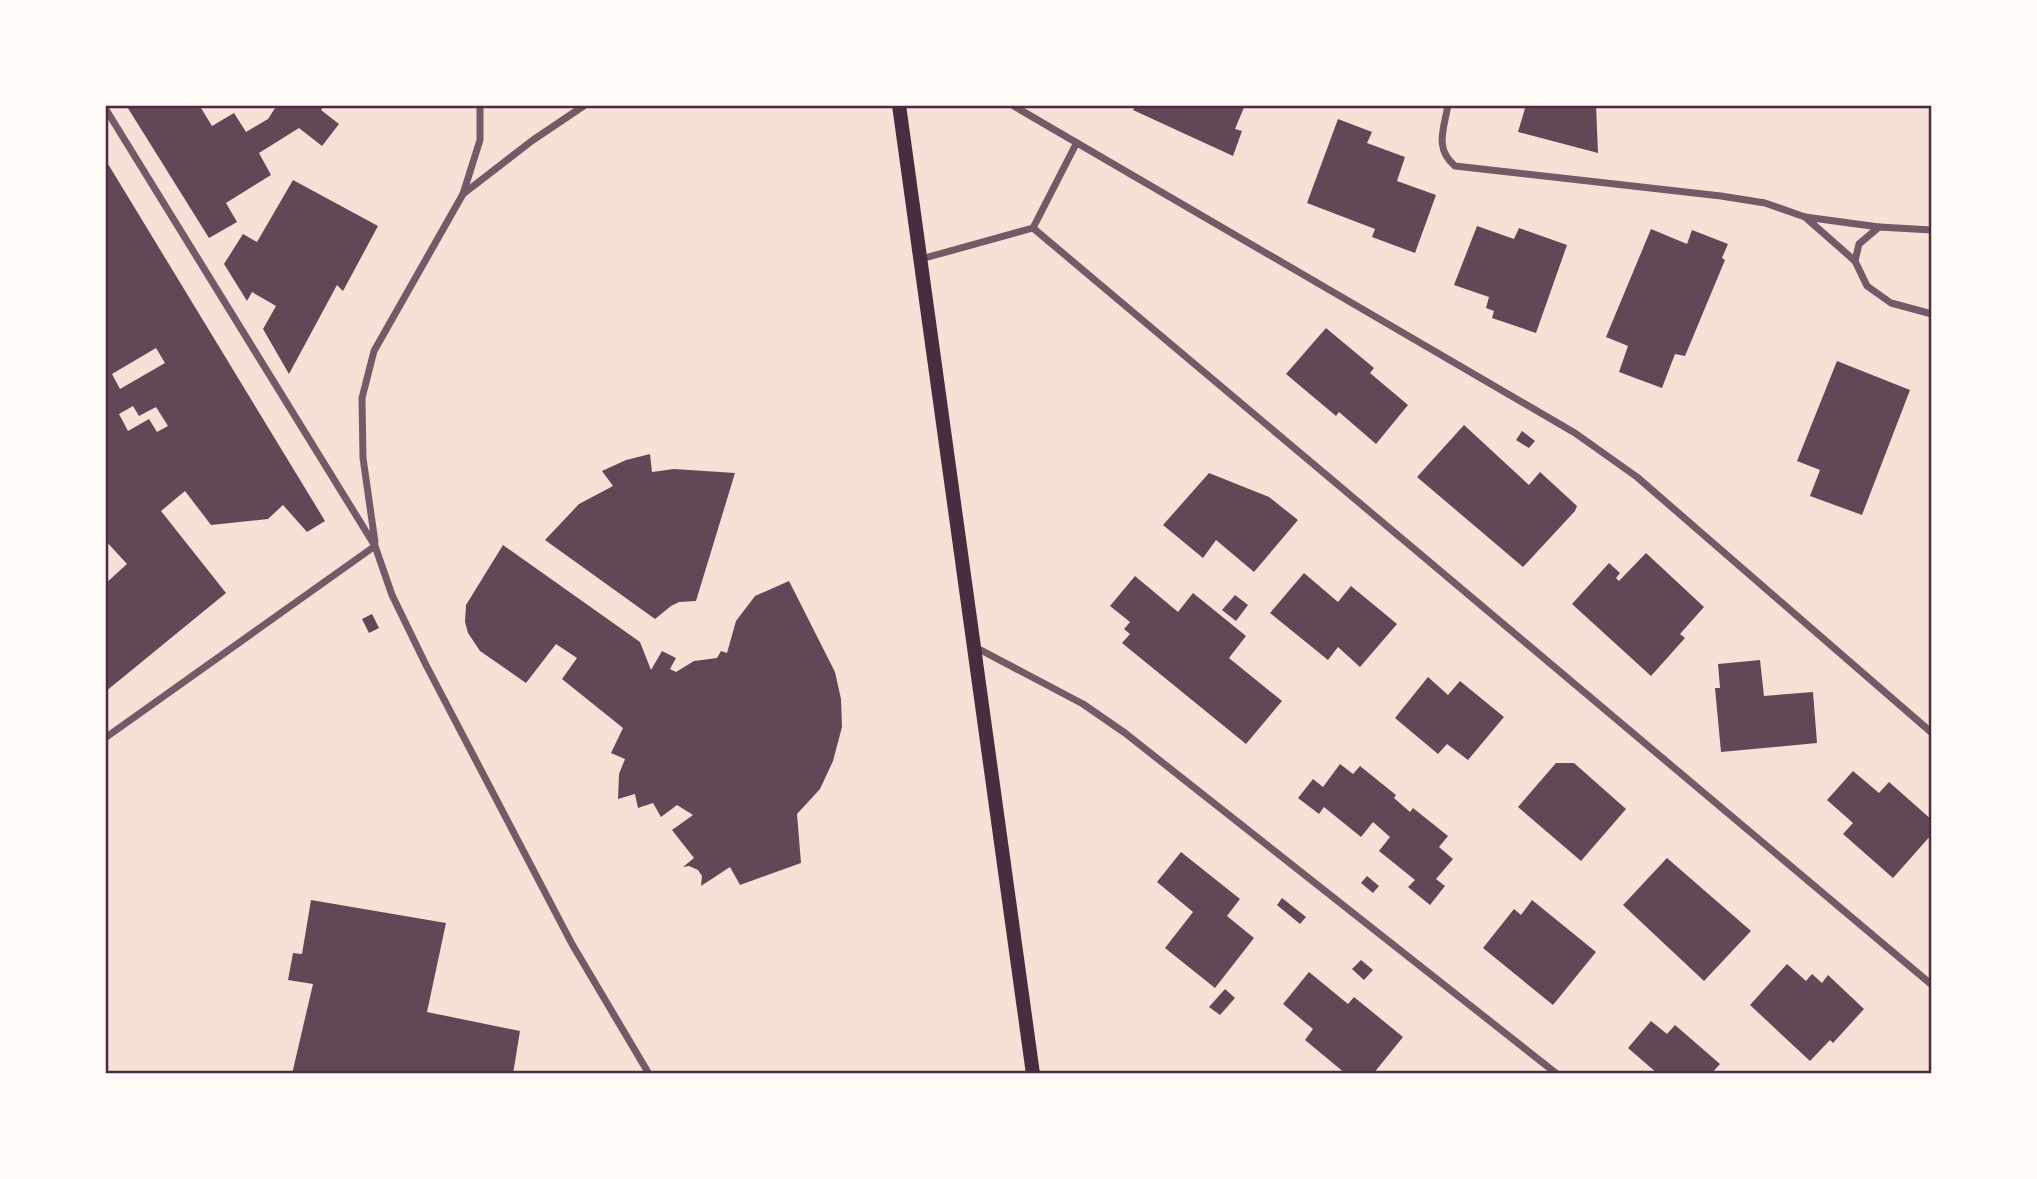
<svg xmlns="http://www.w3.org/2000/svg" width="2037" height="1179" font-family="Merriweather,serif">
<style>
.building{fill:#644757;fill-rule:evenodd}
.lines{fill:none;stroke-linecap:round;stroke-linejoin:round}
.minor{stroke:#755966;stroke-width:7}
.secondary{stroke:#4a2c40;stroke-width:14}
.neatline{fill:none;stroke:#4a2c40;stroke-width:2.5}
</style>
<rect width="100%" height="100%" fill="#f7e1d7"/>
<g class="building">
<polygon points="126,105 204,105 201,108 212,126 234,113 246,132 268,119 277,105 324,105 321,110 339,124 322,146 299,128 259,153 271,175 226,203 237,222 209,238"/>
<polygon points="1136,105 1245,105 1235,129 1242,131 1233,156 1133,110"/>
<polygon points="1526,105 1596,105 1598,153 1518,132"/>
<polygon points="1338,119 1372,132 1367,143 1405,157 1397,181 1436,195 1415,253 1372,237 1375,229 1307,203"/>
<path d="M 105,159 L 325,521 L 307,532 L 283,505 L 268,519 L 211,525 L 185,491 L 161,511 L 226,593 L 105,692 L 105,584 L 127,564 L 105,540 ZM 156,348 L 165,363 L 120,389 L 112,374 ZM 133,406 L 139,416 L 156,407 L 168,426 L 157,432 L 149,419 L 128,431 L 119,414 Z"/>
<polygon points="293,180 378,226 343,291 337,285 289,374 263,329 276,306 252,292 247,301 224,264 243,234 257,242"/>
<polygon points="1477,226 1514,239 1519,228 1567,245 1536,333 1492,318 1494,311 1486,308 1489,297 1454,285"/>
<polygon points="1651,229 1687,244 1692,230 1728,244 1722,258 1725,260 1685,356 1675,354 1662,388 1619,372 1628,346 1606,337"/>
<polygon points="1326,328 1374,368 1370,373 1408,405 1376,444 1339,412 1336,416 1286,374"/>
<polygon points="1837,361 1910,390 1862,515 1810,496 1820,470 1797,461"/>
<polygon points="1464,425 1529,485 1540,472 1577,506 1575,511 1523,567 1417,477"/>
<polygon points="1522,431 1535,441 1529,448 1516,440"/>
<polygon points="650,454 652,472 674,469 735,473 696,601 679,602 671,606 655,619 545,540 579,504 613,486 602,471 626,460"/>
<polygon points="1209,473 1269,497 1298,520 1254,572 1216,540 1203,558 1163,525"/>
<polygon points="503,545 640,642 651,670 662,651 676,658 670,669 676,672 694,661 717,658 721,651 727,653 736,621 755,596 789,581 835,672 841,699 842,727 833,761 820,789 797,814 801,863 740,885 730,867 701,886 702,876 698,870 689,866 683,867 694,858 672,830 693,815 677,805 661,817 653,803 638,808 635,794 618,799 619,774 625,759 611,753 623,728 562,679 577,658 556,644 526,683 480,651 468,633 465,622 466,605"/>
<polygon points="1646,553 1704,607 1680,634 1685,638 1651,676 1572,604 1609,563 1620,573 1616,578 1619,581"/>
<polygon points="1304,573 1338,602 1351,586 1397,624 1360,667 1338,647 1328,660 1270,613"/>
<polygon points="1135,576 1178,612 1193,593 1246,636 1229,658 1282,701 1246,744 1122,643 1130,634 1124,629 1130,622 1110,606"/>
<polygon points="1235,595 1248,605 1236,621 1222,610"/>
<polygon points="372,614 379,628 369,633 362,619"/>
<polygon points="1760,660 1764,696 1813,692 1817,743 1721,752 1715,688 1720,688 1718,664"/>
<polygon points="1428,677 1448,695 1460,681 1504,717 1468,760 1447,744 1438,754 1395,718"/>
<polygon points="1556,763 1574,763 1626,809 1581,861 1518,807"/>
<polygon points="1340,764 1353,774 1360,766 1396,795 1394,798 1410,812 1413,808 1448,836 1439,847 1453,859 1436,879 1445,886 1430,905 1408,887 1415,880 1379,851 1390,837 1373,822 1361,837 1324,807 1319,814 1298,798 1313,779 1323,787"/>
<polygon points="1853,771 1879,793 1889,782 1932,820 1932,834 1893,878 1843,834 1853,823 1827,800"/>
<polygon points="1181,852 1240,899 1227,916 1254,938 1215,988 1165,948 1193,912 1157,882"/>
<polygon points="1667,858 1751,931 1704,981 1623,905"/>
<polygon points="1367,876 1379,886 1373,893 1361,883"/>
<polygon points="1282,898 1306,917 1300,924 1277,905"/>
<polygon points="311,900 446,923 427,1012 520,1031 513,1074 292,1074 313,984 288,980 293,953 302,954"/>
<polygon points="1532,900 1596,952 1553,1005 1483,948 1514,909 1521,915"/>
<polygon points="1361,960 1373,970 1364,980 1352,969"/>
<polygon points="1787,964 1806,981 1812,974 1822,983 1828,975 1864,1009 1833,1043 1830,1040 1810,1061 1750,1005"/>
<polygon points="1309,972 1348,1004 1354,997 1403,1037 1373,1074 1346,1074 1305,1040 1313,1029 1283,1004"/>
<polygon points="1225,989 1235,998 1220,1015 1209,1007"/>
<polygon points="1651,1021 1667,1034 1675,1025 1720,1064 1711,1074 1658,1074 1628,1048"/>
</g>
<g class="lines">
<g class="minor">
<polyline points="1012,105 1575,433 1637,477 1932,733"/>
<path d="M 1448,105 C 1444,129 1434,148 1455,166 L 1721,196 L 1765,203 L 1805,217"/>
<polyline points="105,108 375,546 392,595 426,665 572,944 649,1074"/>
<polyline points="463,194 533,140 585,105"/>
<polyline points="1033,228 1932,985"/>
<polyline points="1932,230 1879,227 1859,244 1855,261 1867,286 1891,303 1932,314"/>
<polyline points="921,259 1033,228 1076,144"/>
<polyline points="1855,261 1805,217 1879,227"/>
<polyline points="375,542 363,458 362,398 374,351 463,194 480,140 480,105"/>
<polyline points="975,647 1083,704 1125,733 1557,1074"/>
<polyline points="105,738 375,546"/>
</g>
<polyline class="secondary" points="899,105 1033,1074"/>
</g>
<rect width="2037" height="1179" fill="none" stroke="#fffaf5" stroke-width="214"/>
<rect x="107" y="107" width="1823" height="965" class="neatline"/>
</svg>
